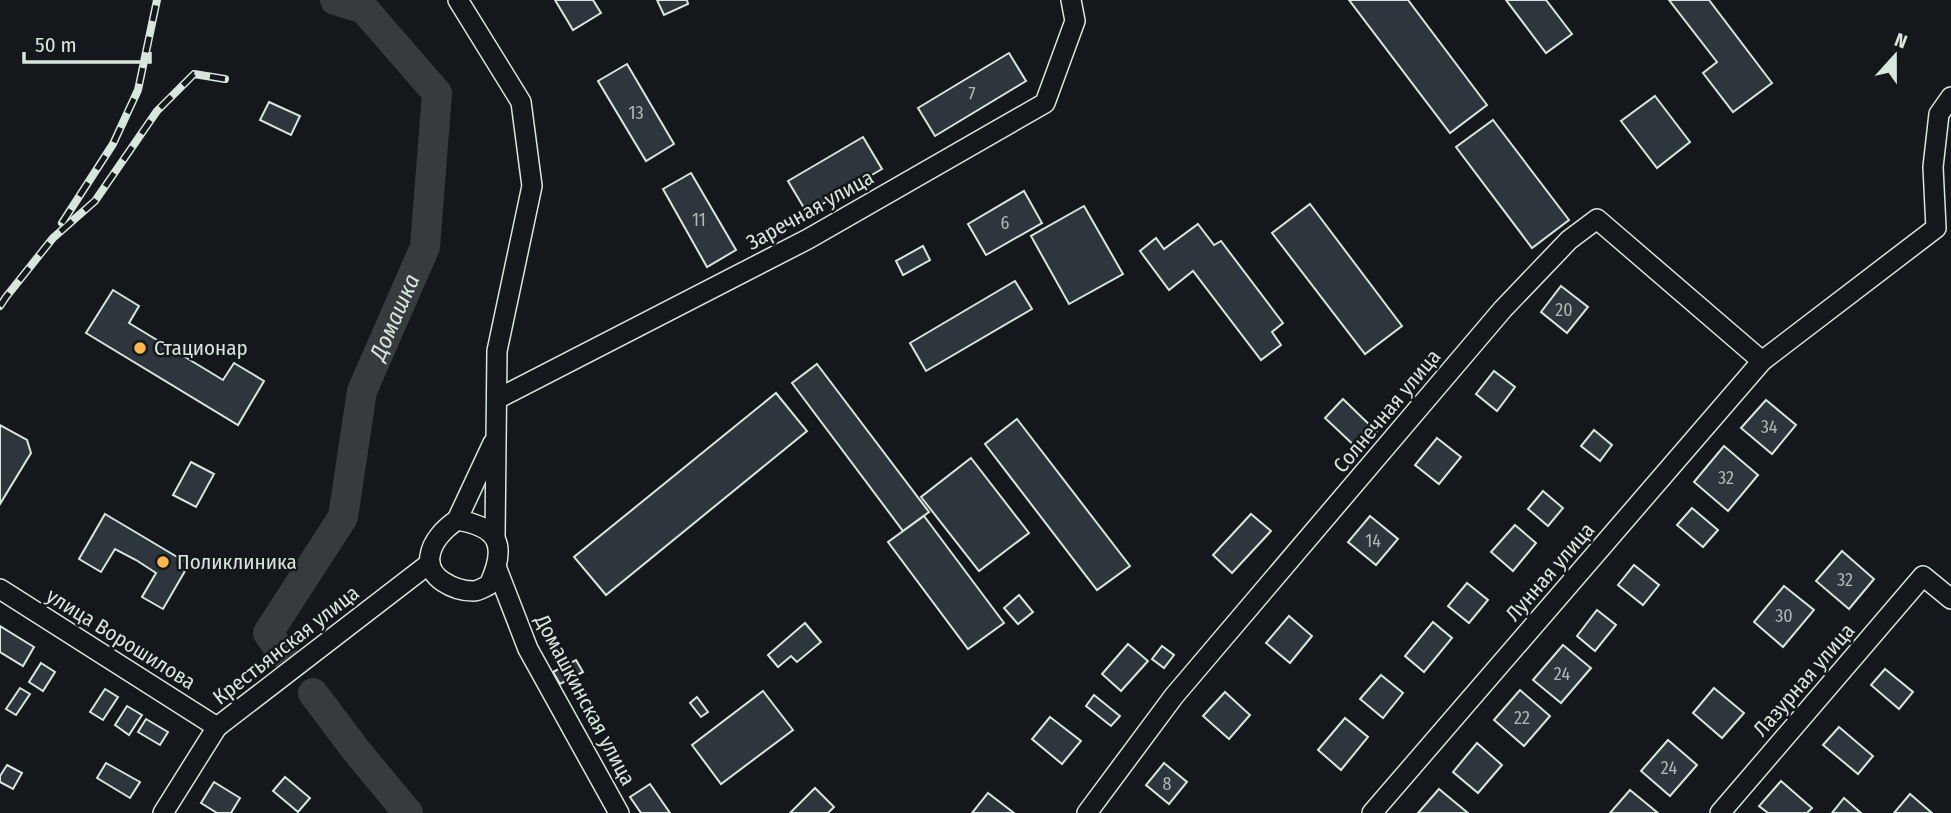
<svg xmlns="http://www.w3.org/2000/svg" width="1951" height="813" font-family="'Fira Sans Condensed',sans-serif">
<style>
.lines{fill:none;stroke-linecap:round;stroke-linejoin:round}
.river{stroke:#363b3e;stroke-width:30}
.building{fill:#2c363c;stroke:#d8e6dc;stroke-width:2}
.minor-casing{stroke:#d8e6dc;stroke-width:22}
.minor{stroke:#14181c;stroke-width:19}
.rail-casing{stroke:#d8e6dc;stroke-width:8}
.rail{stroke:#14181c;stroke-width:5;stroke-dasharray:16;stroke-linecap:butt}
.poi-dot{fill:#ffb74d;stroke:#14181c;stroke-width:2.5}
.labels{text-anchor:middle;dominant-baseline:central;stroke-width:5;stroke-linejoin:round;paint-order:stroke}
.number-label{font-size:18px;fill:#adbab4}
.street-label{font-size:21px;fill:#d8e6dc;stroke:#14181c}
.poi-label{font-size:21px;fill:#d8e6dc;stroke:#14181c;text-anchor:start}
.water-label{font-size:23px;font-style:italic;fill:#d8e6dc;stroke:#14181c}
</style>
<rect width="100%" height="100%" fill="#14181c"/>
<g class="lines">
<g class="river">
<path id="s1" d="M 282,653 L 268,633 L 343,517 L 362,391 L 425,247 L 437,93 L 364,9 L 335,0"/>
<polyline points="313,693 355,749 408,813"/>
</g>
</g>
<g class="building">
<polygon points="555,0 593,0 601,13 573,30"/>
<polygon points="657,0 687,0 688,4 664,15"/>
<polygon points="1349,0 1408,0 1487,105 1450,133"/>
<polygon points="1506,0 1546,0 1572,34 1546,53"/>
<polygon points="1669,0 1709,0 1772,83 1733,112 1703,73 1717,62"/>
<polygon points="1009,53 1026,81 935,136 918,108"/>
<polygon points="627,64 674,144 646,161 598,81"/>
<polygon points="1655,96 1690,142 1657,168 1621,121"/>
<polygon points="269,102 300,116 291,135 260,120"/>
<polygon points="1493,120 1569,220 1532,248 1456,147"/>
<polygon points="863,137 882,169 807,213 788,181"/>
<polygon points="691,173 736,250 707,267 663,189"/>
<polygon points="1024,191 1042,223 986,255 968,224"/>
<polygon points="1310,204 1402,326 1365,354 1272,233"/>
<polygon points="1084,206 1123,274 1069,304 1031,236"/>
<polygon points="1198,224 1214,245 1221,241 1283,323 1272,332 1281,345 1261,360 1193,271 1169,290 1140,251 1156,238 1164,249"/>
<polygon points="923,246 930,260 903,275 896,261"/>
<polygon points="1015,281 1032,309 926,371 910,343"/>
<polygon points="1561,286 1588,307 1567,333 1541,312"/>
<polygon points="113,290 139,306 129,323 223,380 234,363 264,381 238,425 86,333"/>
<polygon points="817,364 929,512 903,531 792,383"/>
<polygon points="1494,371 1515,387 1497,411 1476,394"/>
<polygon points="776,393 807,431 606,595 574,557"/>
<polygon points="1343,399 1377,432 1359,450 1325,418"/>
<polygon points="1766,400 1796,425 1772,454 1741,428"/>
<polygon points="1017,419 1130,566 1097,590 985,444"/>
<polygon points="0,425 27,440 31,453 0,504"/>
<polygon points="1594,430 1612,445 1600,461 1581,446"/>
<polygon points="1437,438 1461,457 1439,484 1415,465"/>
<polygon points="1724,446 1758,475 1728,511 1694,482"/>
<polygon points="971,458 1029,533 979,571 921,497"/>
<polygon points="191,462 214,474 196,507 173,495"/>
<polygon points="1543,491 1563,508 1548,526 1528,509"/>
<polygon points="1692,508 1718,530 1703,547 1677,525"/>
<polygon points="105,514 189,564 163,609 142,597 156,573 136,560 115,549 101,572 79,559"/>
<polygon points="1251,514 1271,531 1232,573 1213,555"/>
<polygon points="924,516 1004,623 968,649 888,542"/>
<polygon points="1370,516 1398,539 1376,565 1348,542"/>
<polygon points="1515,525 1536,543 1513,571 1491,552"/>
<polygon points="1842,551 1874,579 1849,609 1816,581"/>
<polygon points="1634,565 1659,585 1643,605 1618,585"/>
<polygon points="1467,583 1488,600 1469,623 1448,606"/>
<polygon points="1784,586 1814,610 1783,647 1754,622"/>
<polygon points="1019,595 1033,612 1018,624 1004,608"/>
<polygon points="1597,610 1616,625 1595,651 1577,636"/>
<polygon points="1289,616 1312,636 1290,663 1266,643"/>
<polygon points="1433,622 1452,638 1424,672 1405,656"/>
<polygon points="805,623 821,642 797,662 791,656 778,667 768,655"/>
<polygon points="0,626 34,647 23,666 0,652"/>
<polygon points="1128,644 1148,661 1121,691 1102,674"/>
<polygon points="1563,645 1591,668 1561,703 1533,680"/>
<polygon points="1162,646 1174,655 1164,668 1152,659"/>
<polygon points="576,660 583,672 560,684 553,672"/>
<polygon points="41,663 55,672 43,691 29,682"/>
<polygon points="1885,669 1913,692 1899,709 1871,685"/>
<polygon points="1381,675 1403,693 1383,718 1360,699"/>
<polygon points="20,688 30,694 16,715 6,709"/>
<polygon points="1714,688 1744,713 1722,738 1693,713"/>
<polygon points="105,689 118,697 103,720 90,712"/>
<polygon points="1520,690 1550,716 1524,746 1494,720"/>
<polygon points="763,691 793,730 721,784 692,745"/>
<polygon points="1225,692 1250,715 1229,739 1203,716"/>
<polygon points="1094,695 1120,716 1111,726 1086,706"/>
<polygon points="697,697 708,712 701,717 690,703"/>
<polygon points="127,706 142,715 129,735 115,725"/>
<polygon points="1050,717 1081,741 1062,764 1032,739"/>
<polygon points="1345,718 1368,737 1341,770 1318,750"/>
<polygon points="146,719 168,732 160,745 138,732"/>
<polygon points="1839,727 1873,756 1858,774 1823,745"/>
<polygon points="1668,740 1697,765 1670,796 1641,771"/>
<polygon points="1477,743 1502,765 1478,793 1453,772"/>
<polygon points="106,763 140,782 130,798 97,778"/>
<polygon points="1164,763 1187,782 1169,804 1146,785"/>
<polygon points="7,765 22,773 13,789 0,782 0,776"/>
<polygon points="285,777 310,798 298,812 273,791"/>
<polygon points="1781,781 1812,808 1807,813 1768,813 1759,806"/>
<polygon points="214,782 240,798 231,813 217,813 201,803"/>
<polygon points="650,784 670,813 641,813 630,797"/>
<polygon points="815,788 834,807 828,813 790,813"/>
<polygon points="1439,789 1468,813 1418,813"/>
<polygon points="1630,790 1658,813 1610,813"/>
<polygon points="988,793 1014,813 972,813"/>
<polygon points="1910,794 1932,813 1894,813"/>
<polygon points="1844,798 1861,813 1832,813"/>
</g>
<g class="lines">
<defs>
<g id="minor">
<polyline points="458,0 521,102 532,186 497,351 495,536"/>
<polyline points="497,399 808,239 1045,103 1075,21 1071,0"/>
<path d="M 457,520 C 500,527 507,546 489,585 C 484,587 479,591 473,591 C 455,591 426,578 430,556 C 432,541 445,528 457,520 Z"/>
<polyline points="457,520 493,443"/>
<polyline points="497,569 528,649 619,813"/>
<polyline points="0,589 217,727"/>
<polyline points="163,813 217,727 430,563"/>
<polyline points="1087,813 1174,696 1503,309 1569,240 1597,219 1762,361"/>
<polyline points="1372,813 1762,361 1936,228 1933,167 1939,114 1951,97"/>
<polyline points="1720,813 1923,576 1951,599"/>
</g>
</defs>
<use href="#minor" class="minor-casing"/>
<use href="#minor" class="minor"/>
<defs>
<g id="rail">
<polyline points="62,223 113,144 138,90 157,0"/>
<polyline points="0,306 6,297 53,238 95,201 157,111 194,74 225,79"/>
</g>
</defs>
<use href="#rail" class="rail-casing"/>
<use href="#rail" class="rail"/>
</g>
<g class="poi-dot">
<circle cx="140" cy="348" r="7"/>
<circle cx="163" cy="562" r="7"/>
</g>
<g class="labels">
<g class="number-label">
<text x="972" y="94">7</text>
<text x="636" y="113">13</text>
<text x="699" y="220">11</text>
<text x="1005" y="223">6</text>
<text x="1564" y="310">20</text>
<text x="1769" y="427">34</text>
<text x="1726" y="478">32</text>
<text x="1373" y="541">14</text>
<text x="1845" y="580">32</text>
<text x="1784" y="616">30</text>
<text x="1562" y="674">24</text>
<text x="1522" y="718">22</text>
<text x="1669" y="768">24</text>
<text x="1167" y="784">8</text>
</g>
<g class="street-label">
<text transform="translate(810 210) rotate(-29)">Заречная улица</text>
<text transform="translate(1387 411) rotate(-50)">Солнечная улица</text>
<text transform="translate(1550 572) rotate(-49)">Лунная улица</text>
<text transform="translate(121 639) rotate(32)">улица Ворошилова</text>
<text transform="translate(286 645) rotate(-38)">Крестьянская улица</text>
<text transform="translate(1804 680) rotate(-49)">Лазурная улица</text>
<text transform="translate(585 700) rotate(62)">Домашкинская улица</text>
</g>
<g class="poi-label">
<text x="154" y="348">Стационар</text>
<text x="177" y="562">Поликлиника</text>
</g>
<g class="water-label">
<text stroke="none"><textPath href="#s1" startOffset="371">Домашка</textPath></text>
</g>
</g>
<g transform="translate(1895 56) rotate(21)" stroke="#14181c" stroke-width="5" paint-order="stroke">
<path d="M0-5L12 26L0 18L-12 26Z" fill="#d8e6dc"/>
<text y="-10" font-size="19" font-weight="bold" text-anchor="middle" fill="#d8e6dc">N</text>
</g>
<path d="M24 52v10h126v-10" fill="none" stroke="#d8e6dc" stroke-width="3.5"/>
<text x="35" y="52" font-size="21" fill="#d8e6dc" stroke="#14181c" stroke-width="5" paint-order="stroke">50 m</text>
</svg>
